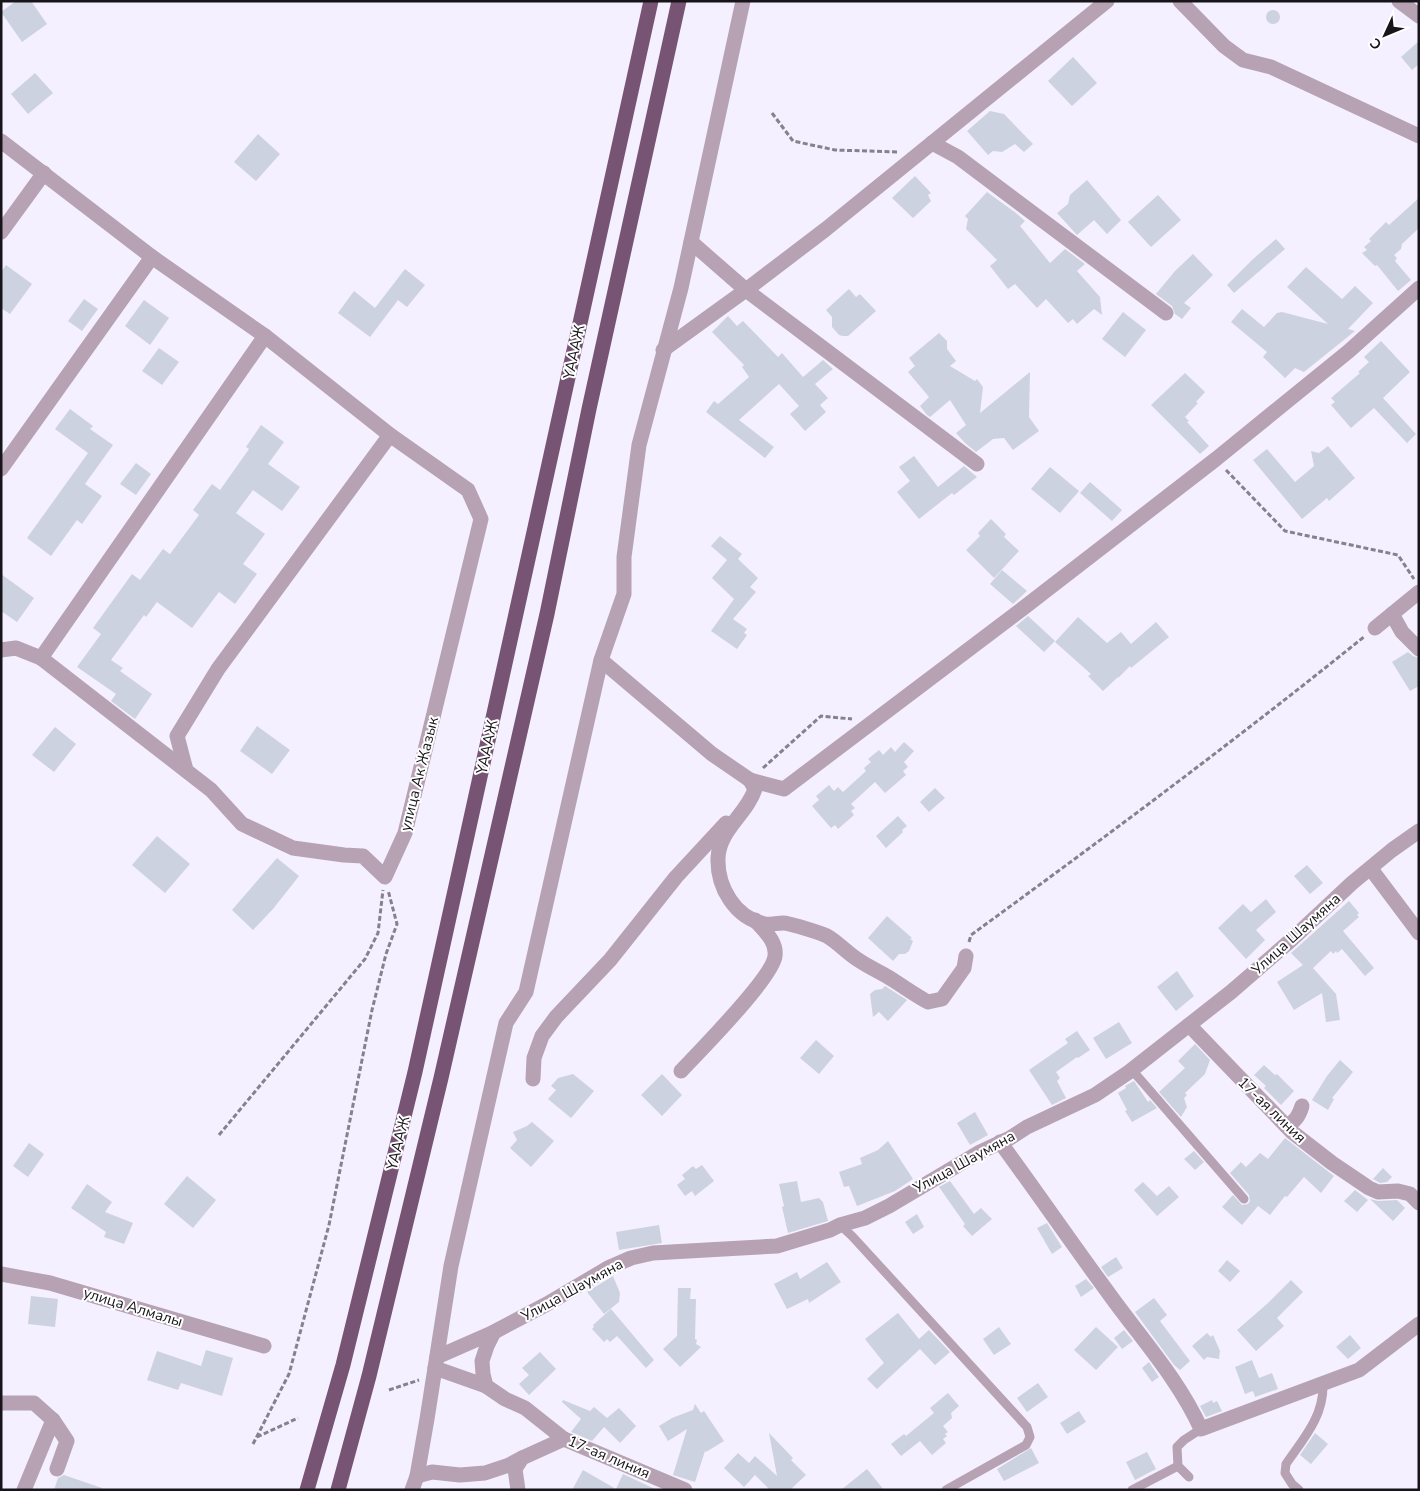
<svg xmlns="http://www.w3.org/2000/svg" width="1420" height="1491" font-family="'Nunito Sans',sans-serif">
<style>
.building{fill:#cdd2e0}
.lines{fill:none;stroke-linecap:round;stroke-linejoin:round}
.path{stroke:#85828c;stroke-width:3;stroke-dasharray:5 2.5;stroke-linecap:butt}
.service{stroke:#b6a2b3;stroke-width:9}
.minor{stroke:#b6a2b3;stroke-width:15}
.tertiary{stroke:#b6a2b3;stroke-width:15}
.trunk{stroke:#785474;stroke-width:15}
.labels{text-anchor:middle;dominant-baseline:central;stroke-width:4;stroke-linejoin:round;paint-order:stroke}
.street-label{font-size:15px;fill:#17151a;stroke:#fff}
</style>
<rect width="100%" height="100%" fill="#f4f0ff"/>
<g class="building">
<polygon points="16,1 31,1 47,24 22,42 1,12"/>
<circle cx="1273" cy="17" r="7"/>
<polygon points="1419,41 1419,64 1412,70 1401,57"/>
<polygon points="1073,57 1097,83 1072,106 1048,81"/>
<polygon points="35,73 53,93 28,114 11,94"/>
<polygon points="990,111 1004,114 1033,144 1024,152 1015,144 1002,152 993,151 988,155 967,131"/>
<polygon points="258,134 280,154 256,181 234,162"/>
<polygon points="915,176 931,193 928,195 931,201 913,218 892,198"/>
<polygon points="1087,180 1121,220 1107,234 1094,220 1077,235 1057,213 1068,204 1070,195"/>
<polygon points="987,192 1016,213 1025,221 1020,226 1050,263 1065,249 1085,264 1077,271 1100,297 1102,315 1094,309 1077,324 1073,319 1068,323 1046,299 1037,308 1015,284 1008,289 990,266 997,260 966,229 968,219 965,216"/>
<polygon points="1158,195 1181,220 1151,247 1128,222"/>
<polygon points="1419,198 1419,228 1402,244 1401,249 1394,255 1397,258 1395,261 1411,280 1398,291 1377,265 1375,266 1362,253 1367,250 1364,247 1371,241 1369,239 1386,222 1389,225"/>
<polygon points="1276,239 1285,249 1234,293 1227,285 1252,260"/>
<polygon points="1193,254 1213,275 1184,303 1191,308 1182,319 1175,314 1172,306 1156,294 1175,271"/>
<polygon points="6,265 32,284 10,314 1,308 1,272"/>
<polygon points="1306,267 1342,299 1355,286 1373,303 1348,329 1355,331 1304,372 1295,368 1285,378 1263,357 1267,352 1231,322 1242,309 1264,327 1277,313 1282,312 1328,324 1287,287"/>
<polygon points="405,269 425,285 407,307 398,300 370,337 338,313 354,291 375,308"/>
<polygon points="849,289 856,297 860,294 876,311 848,336 843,336 839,335 832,327 832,317 826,310"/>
<polygon points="84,299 98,309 82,331 68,321"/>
<polygon points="144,300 169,318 150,345 125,326"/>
<polygon points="1123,312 1146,330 1125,357 1102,339"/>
<polygon points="728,316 737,326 743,321 778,357 782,353 803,377 823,360 833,369 815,384 828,398 820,405 826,412 805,431 790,414 799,406 779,384 739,420 774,447 765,458 706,412 714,401 718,404 749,377 742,367 744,365 712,332"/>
<polygon points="939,333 947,341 947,349 956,361 950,366 975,381 977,379 983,387 980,413 1030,372 1029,417 1039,431 1013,450 1004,438 993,439 976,452 965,443 956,433 966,425 950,400 930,417 927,415 920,406 929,397 908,372 915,366 909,358"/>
<polygon points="1381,341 1410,372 1383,398 1416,434 1407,443 1374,408 1351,428 1331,405 1335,402 1331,398 1360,373 1358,372 1369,362 1364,357"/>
<polygon points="159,348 179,362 162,385 142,371"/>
<polygon points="1185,373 1205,392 1196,402 1198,403 1185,417 1189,421 1187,422 1209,446 1200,454 1151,405"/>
<polygon points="70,409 93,426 90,429 113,445 85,484 102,496 82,524 77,520 51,556 27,538 88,453 55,429"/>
<polygon points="261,425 284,442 268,464 300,487 282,511 253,490 236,513 265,534 243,564 257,574 235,604 219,592 192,628 157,602 146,617 144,615 111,660 123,668 120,671 152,694 135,719 111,701 116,694 77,667 101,634 93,628 132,574 140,580 163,549 170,554 199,515 193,510 212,484 220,490 249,449 246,447"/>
<polygon points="1328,446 1355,478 1329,501 1327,498 1302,519 1253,460 1267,449 1295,482 1314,466 1311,451 1319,453"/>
<polygon points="914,456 938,487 964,466 977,477 954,495 952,493 919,519 897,492 910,481 899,467"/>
<polygon points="136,463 151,474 136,495 120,484"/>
<polygon points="1050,467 1079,491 1060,513 1031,489"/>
<polygon points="1090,482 1122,510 1112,521 1080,493"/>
<polygon points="991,519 1006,534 1004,537 1019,551 994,578 966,550 980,536 978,533"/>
<polygon points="720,536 742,554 738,559 758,578 750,587 756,592 733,619 747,629 744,633 747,635 737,649 711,631 734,599 712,578 727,560 711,546"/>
<polygon points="1002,570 1027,591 1013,604 990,584"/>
<polygon points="1,574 34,598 17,622 1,611"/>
<polygon points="1028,616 1055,641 1044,652 1016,626"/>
<polygon points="1078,617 1107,643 1121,632 1131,644 1156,622 1169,637 1131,668 1130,666 1118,678 1118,677 1103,691 1088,676 1091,674 1055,642"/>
<polygon points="1408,652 1413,656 1419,658 1419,686 1410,691 1392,662"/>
<polygon points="257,726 290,750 272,774 240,751"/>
<polygon points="55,727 76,744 54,772 32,755"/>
<polygon points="904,742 914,751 904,762 908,767 903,771 906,775 885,793 875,782 851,804 855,808 851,811 854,815 838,829 835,825 831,828 812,806 819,800 816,796 829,785 834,791 838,787 843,792 866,771 864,768 871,762 868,759 879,750 883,755 891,747 895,752"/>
<polygon points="935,788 945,798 929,812 920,802"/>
<polygon points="898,816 907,826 902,830 903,832 886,848 876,836"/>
<polygon points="157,836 190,864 165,893 132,865"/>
<polygon points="277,858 299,876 273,909 253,930 232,910"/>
<polygon points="1307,865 1323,883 1310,894 1294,876"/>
<polygon points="1266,899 1276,912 1256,930 1265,940 1246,959 1218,928 1243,904 1251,912"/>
<polygon points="1349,901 1359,913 1357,915 1359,917 1343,931 1374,968 1365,976 1342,949 1337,953 1336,951 1333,954 1331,951 1313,968 1336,994 1340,1020 1326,1022 1322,993 1294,1010 1277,982 1303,965 1291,953"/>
<polygon points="887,916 912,938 910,939 913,941 909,951 905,954 899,954 893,961 868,938"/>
<polygon points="1177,971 1194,996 1176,1011 1157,987"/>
<polygon points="885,986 907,1000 888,1021 879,1012 873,1017 870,994 875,990 882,989"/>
<polygon points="1119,1022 1132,1043 1106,1059 1093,1038"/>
<polygon points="1077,1031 1090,1050 1078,1058 1077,1057 1056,1072 1060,1078 1057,1081 1066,1098 1052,1105 1029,1070 1068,1043 1065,1039"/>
<polygon points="816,1040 834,1056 819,1074 800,1058"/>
<polygon points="1195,1044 1210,1060 1205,1074 1185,1093 1187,1095 1184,1098 1187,1107 1181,1117 1159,1092 1185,1068 1178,1061"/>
<polygon points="1340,1060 1353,1072 1332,1098 1334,1099 1328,1110 1312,1100 1327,1076"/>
<polygon points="1264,1065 1275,1075 1277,1074 1294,1091 1281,1105 1264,1088 1266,1086 1254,1075"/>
<polygon points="573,1074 594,1091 571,1118 548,1099 556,1090 551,1086 558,1078"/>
<polygon points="662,1074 682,1095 662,1116 641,1095"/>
<polygon points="1134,1081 1148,1102 1150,1100 1157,1108 1132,1122 1125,1111 1127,1110 1118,1093 1126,1088 1125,1086"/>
<polygon points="975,1112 988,1135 970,1145 957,1123"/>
<polygon points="532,1122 554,1141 531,1167 510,1148 517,1140 513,1132 527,1126"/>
<polygon points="1285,1138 1334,1176 1321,1193 1304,1177 1287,1197 1285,1196 1270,1215 1258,1206 1242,1225 1222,1207 1233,1195 1242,1205 1248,1204 1250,1201 1249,1195 1230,1173 1241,1162 1246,1167 1260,1153 1268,1159"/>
<polygon points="888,1141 913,1179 895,1191 857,1206 849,1186 844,1187 839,1172 862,1164 860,1158 878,1150"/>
<polygon points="29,1143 44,1154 28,1177 13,1166"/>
<polygon points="1194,1151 1204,1162 1195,1170 1184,1159"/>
<polygon points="702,1165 714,1181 695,1196 692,1191 685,1196 677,1185 685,1179 682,1175 693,1166 696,1169"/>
<polygon points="1383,1168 1392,1177 1387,1182 1380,1183 1373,1179"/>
<polygon points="187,1176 216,1200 193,1228 164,1204"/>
<polygon points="797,1181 801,1202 819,1198 823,1202 828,1221 788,1233 782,1207 784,1206 779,1184"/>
<polygon points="950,1181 974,1214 981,1208 992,1219 972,1236 963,1226 965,1224 939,1187"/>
<polygon points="1143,1182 1157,1196 1169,1186 1179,1197 1157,1216 1134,1190"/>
<polygon points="87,1184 112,1202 105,1212 133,1223 124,1244 104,1237 106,1232 71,1208"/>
<polygon points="1355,1190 1368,1200 1357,1212 1344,1201"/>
<polygon points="1370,1199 1378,1201 1397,1200 1405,1208 1393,1221"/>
<polygon points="917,1214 924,1227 913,1234 905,1222"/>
<polygon points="1047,1223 1062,1247 1052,1254 1037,1228"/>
<polygon points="659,1225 662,1243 619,1250 616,1232"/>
<polygon points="1116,1257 1123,1268 1108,1277 1101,1267"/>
<polygon points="1227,1260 1240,1271 1230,1282 1218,1271"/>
<polygon points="827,1262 841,1282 809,1303 808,1299 787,1309 774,1284 797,1272 800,1279"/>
<polygon points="613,1276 620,1293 619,1302 604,1314 587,1292"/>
<polygon points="1086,1279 1094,1288 1081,1297 1075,1286"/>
<polygon points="1291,1280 1303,1292 1277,1318 1284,1326 1256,1351 1237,1330 1268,1303"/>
<polygon points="678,1288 691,1288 690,1299 696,1299 695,1339 697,1340 696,1344 701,1347 680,1367 663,1349 677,1336"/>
<polygon points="31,1296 58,1299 55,1327 28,1324"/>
<polygon points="1154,1298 1167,1315 1160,1321 1190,1361 1180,1370 1174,1365 1135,1312"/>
<polygon points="611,1309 654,1360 646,1368 617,1336 610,1342 607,1339 604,1342 592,1329 594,1327 593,1325"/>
<polygon points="898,1313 919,1339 929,1330 950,1352 935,1365 920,1349 877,1389 867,1379 884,1363 865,1339"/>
<polygon points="999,1327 1011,1344 994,1355 983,1339"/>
<polygon points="1096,1327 1118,1347 1096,1370 1074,1350"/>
<polygon points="1124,1330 1133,1341 1122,1349 1114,1338"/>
<polygon points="1207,1333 1211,1337 1213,1335 1220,1351 1219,1359 1207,1357 1204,1360 1192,1346"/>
<polygon points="1350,1335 1361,1348 1348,1359 1336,1347"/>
<polygon points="206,1350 233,1358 222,1396 181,1383 178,1390 147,1380 157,1351 201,1366"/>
<polygon points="540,1352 556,1369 529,1395 519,1384 529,1375 522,1368"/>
<polygon points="1252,1360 1259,1378 1272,1373 1278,1389 1255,1397 1253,1391 1245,1394 1235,1367"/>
<polygon points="1149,1362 1159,1377 1152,1382 1142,1368"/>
<polygon points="1038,1383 1048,1397 1027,1412 1017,1398"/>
<polygon points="948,1393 959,1406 951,1413 952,1418 943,1426 948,1432 945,1434 947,1436 943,1439 946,1443 932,1455 920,1441 901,1456 891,1444 904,1434 906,1436 934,1413 930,1408"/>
<polygon points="563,1400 590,1411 594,1407 607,1418 619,1408 636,1426 620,1443 604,1427 592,1441 571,1432 581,1419 562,1402"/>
<polygon points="1212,1400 1213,1403 1217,1401 1222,1411 1206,1417 1200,1406"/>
<polygon points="695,1404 701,1413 704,1411 724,1441 706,1452 705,1451 695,1482 673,1475 687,1429 668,1441 659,1426 672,1418 693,1410"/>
<polygon points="1079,1411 1086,1422 1067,1434 1060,1423"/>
<polygon points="769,1433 793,1458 791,1460 806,1475 791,1489 792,1490 770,1490 755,1475 744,1487 724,1468 738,1453 749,1463 755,1456 777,1476"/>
<polygon points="1315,1433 1328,1444 1311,1464 1300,1455"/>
<polygon points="1031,1448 1039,1463 1004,1481 997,1469"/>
<polygon points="1147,1452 1156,1469 1135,1480 1126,1462"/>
<polygon points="867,1469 884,1490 841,1490"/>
<polygon points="583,1470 616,1489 623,1474 657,1490 572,1490"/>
<polygon points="64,1475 102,1488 101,1490 54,1490 58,1478"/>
</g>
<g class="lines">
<g class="path">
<polyline points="772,113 793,141 835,150 898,152"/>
<polyline points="1226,470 1285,531 1398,555 1414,579"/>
<polyline points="763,768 821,716 852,719"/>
<path d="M 969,942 L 971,935 C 1104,838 1236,740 1365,636"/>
<polyline points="219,1135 365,959 378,933 383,890"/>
<polyline points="389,1390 419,1380"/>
<polyline points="257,1437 298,1418"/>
<polyline points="253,1444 289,1374 329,1225 372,1010 386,954 397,924 388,890"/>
</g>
<g class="service">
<polyline points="1132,1070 1244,1199"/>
<polyline points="840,1225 852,1236 1027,1427 1030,1437 1026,1445 946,1490"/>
<polyline points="1189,1477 1178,1466 1177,1447 1184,1440 1201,1429"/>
<polyline points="1132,1490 1178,1466"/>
<path d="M 1299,1490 L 1292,1484 L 1285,1473 L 1286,1464 C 1304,1438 1324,1416 1323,1384"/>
</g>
<g class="minor">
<polyline points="1180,1 1224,46 1243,60 1271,67 1419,136"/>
<polyline points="1399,1 1419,16"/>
<polyline points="1,141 152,257 265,336 390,435 468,490 481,519 405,833 385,877 363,856 344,855 293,848 242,824 211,790 41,658 16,648 1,650"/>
<polyline points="932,143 958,157 1166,313"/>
<polyline points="1,232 44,173"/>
<polyline points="663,350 746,290 691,242"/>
<polyline points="977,464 746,290 826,229 1107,1"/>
<polyline points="1,469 152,257"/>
<polyline points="1392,614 1402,632 1419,649"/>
<polyline points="1375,628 1419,592"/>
<polyline points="41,658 265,336"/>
<polyline points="601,660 712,754 750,780 784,789 1026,606 1216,459 1349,351 1419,288"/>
<polyline points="186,770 177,736 218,669 390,435"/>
<path d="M 750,780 L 755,789 C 747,814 719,830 718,858 C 717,887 735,918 765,924 C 770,925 777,923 783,923 C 789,923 821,933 827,936 C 839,943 848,954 860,961 C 872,969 885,974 896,982 C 907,989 917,996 928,1002 L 942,999 L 964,968 L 966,956"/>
<polyline points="1371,869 1419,933"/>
<polyline points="1189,1025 1292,1132 1332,1163 1369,1188 1378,1192 1398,1191 1410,1194 1419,1203"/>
<path d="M 681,1071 C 699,1052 773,977 775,956 C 777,941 764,931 755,920"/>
<polyline points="533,1079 534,1058 542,1036 556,1017 610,960 676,877 726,823"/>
<path d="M 1286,1126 C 1295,1122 1299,1116 1302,1106"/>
<path d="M 1000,1142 C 1036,1191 1071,1242 1107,1291 C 1139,1336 1178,1378 1201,1429 L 1359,1370 L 1419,1324"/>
<polyline points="1,1274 50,1283 264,1346"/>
<polyline points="437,1357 494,1332"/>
<polyline points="435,1368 486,1386"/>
<polyline points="1,1403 34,1403 53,1420 67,1441 57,1469"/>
<polyline points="417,1476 432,1472 460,1475 485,1473 509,1465 522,1458"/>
<polyline points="24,1490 53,1420"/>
<polyline points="412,1490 417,1476 427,1419 451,1266 506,1023 526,992 601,660 624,594 624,557 639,445 681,288 743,1"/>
<polyline points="518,1490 515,1469 522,1458 564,1439"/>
</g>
<polyline class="tertiary" points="685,1490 564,1439 525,1408 505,1399 486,1386 483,1374 482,1361 487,1346 494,1332 547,1304 608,1268 631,1258 653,1253 777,1246 830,1230 840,1225 865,1218 889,1206 980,1152 1010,1138 1027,1127 1095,1095 1129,1072 1231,992 1290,941 1352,883 1392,850 1419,831"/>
<g class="trunk">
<polyline points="307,1490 343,1365 415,1072 651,1"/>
<polyline points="338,1490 369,1376 441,1078 547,614 589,409 679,1"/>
</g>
</g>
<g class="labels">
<g class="street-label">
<text transform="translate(574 352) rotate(-78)">ҮАААЖ</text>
<text transform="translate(487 747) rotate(-78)">ҮАААЖ</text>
<text transform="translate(419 774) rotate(-76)">улица Ак Жазык</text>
<text transform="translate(1296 934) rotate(-42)">Улица Шаумяна</text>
<text transform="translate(1272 1110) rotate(44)">17-ая линия</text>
<text transform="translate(398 1143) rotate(-76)">ҮАААЖ</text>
<text transform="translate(964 1162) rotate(-29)">Улица Шаумяна</text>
<text transform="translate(572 1290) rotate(-29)">Улица Шаумяна</text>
<text transform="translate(133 1307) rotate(17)">улица Алмалы</text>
<text transform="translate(609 1457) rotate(23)">17-ая линия</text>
</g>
</g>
<rect width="1420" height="1491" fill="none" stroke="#17151a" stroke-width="5"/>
<g transform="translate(1385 35) rotate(226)" stroke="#ffffff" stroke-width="4" paint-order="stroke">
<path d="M0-4L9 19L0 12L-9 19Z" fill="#17151a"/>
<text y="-8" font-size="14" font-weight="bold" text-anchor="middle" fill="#17151a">С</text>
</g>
</svg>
